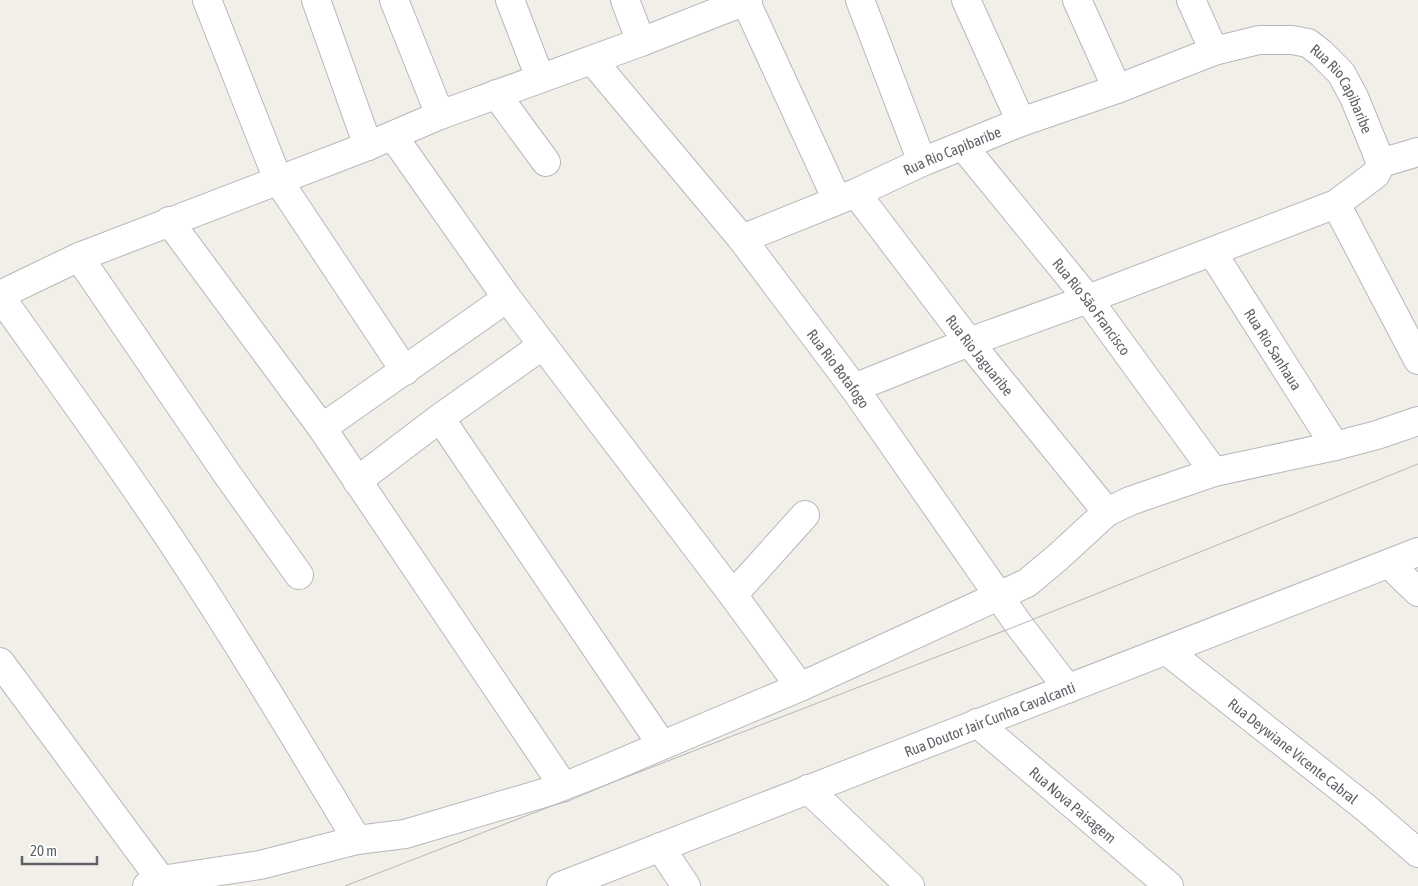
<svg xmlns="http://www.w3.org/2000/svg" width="1418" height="886" font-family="'Asap Condensed',sans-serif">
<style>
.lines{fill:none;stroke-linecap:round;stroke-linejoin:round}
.minor-casing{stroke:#b5b8bc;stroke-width:30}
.minor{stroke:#fff;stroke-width:28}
.tram{stroke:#b6b7b8;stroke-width:1}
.labels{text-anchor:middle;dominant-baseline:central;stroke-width:4;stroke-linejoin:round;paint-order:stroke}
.street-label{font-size:15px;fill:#5f6368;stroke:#fff}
</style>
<rect width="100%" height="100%" fill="#f1efe8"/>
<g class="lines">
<defs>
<g id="minor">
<polyline points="207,0 278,180 405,371"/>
<polyline points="316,0 368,146"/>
<polyline points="394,0 440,115"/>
<polyline points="510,0 540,78"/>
<polyline points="625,0 641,42"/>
<polyline points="745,0 837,200"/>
<polyline points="860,0 922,162"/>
<polyline points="966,0 1021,122"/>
<polyline points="1077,0 1117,89"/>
<polyline points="1191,0 1214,51"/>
<path id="s1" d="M 592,60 L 742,239 L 854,388 L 1019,625 L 1068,689"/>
<polyline points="496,94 546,162"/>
<polyline points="393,136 507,298 733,595 800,687"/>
<path id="s2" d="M 963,146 L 1088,299 L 1214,472"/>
<polyline points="1381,163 1418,152"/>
<path id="s3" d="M 856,193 L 969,342 L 1107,512"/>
<polyline points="1336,204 1418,360"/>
<polyline points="169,221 322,428 564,787"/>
<path id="s4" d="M 742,239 L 856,193 L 922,162 L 1021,122 L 1117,89 L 1214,51 L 1259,40 L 1292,40 L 1308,43 L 1321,53 L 1341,73 L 1354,97 L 1381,163 L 1376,174 L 1336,204 L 1088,299 L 969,342 L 854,388"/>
<path id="s5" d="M 1212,252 L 1335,446"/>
<polyline points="79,257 227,474 299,575"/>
<polyline points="0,295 79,257 368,146 440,115 641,42 748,0"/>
<path d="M 0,296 C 61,383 124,468 182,557 C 243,650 300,745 357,840"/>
<polyline points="440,418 662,745"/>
<polyline points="322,428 507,298"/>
<polyline points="357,481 440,418 543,345"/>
<polyline points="1389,564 1418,592"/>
<polyline points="733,595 805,515"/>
<path id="s6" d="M 1167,651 L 1366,808 L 1418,853"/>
<polyline points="0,662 161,880"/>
<path id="s7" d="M 977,723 L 1169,886"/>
<polyline points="808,789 910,886"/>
<polyline points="660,847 686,886"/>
<polyline points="147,886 161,880 260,865 357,840 405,834 564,787 800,687 1027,583 1058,557 1107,512 1130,501 1214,472 1335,446 1377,435 1418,421"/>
<path id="s8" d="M 561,886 L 1418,552"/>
</g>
</defs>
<use href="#minor" class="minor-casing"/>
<use href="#minor" class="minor"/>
<polyline class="tram" points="345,886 1019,625 1418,464"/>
</g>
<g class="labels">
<g class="street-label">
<text stroke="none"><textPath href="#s4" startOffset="662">Rua Rio Capibaribe</textPath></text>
<text stroke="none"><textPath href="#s4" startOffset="228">Rua Rio Capibaribe</textPath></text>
<text stroke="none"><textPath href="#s2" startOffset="206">Rua Rio São Francisco</textPath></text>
<text stroke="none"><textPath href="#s5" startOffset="115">Rua Rio Sanhaua</textPath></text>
<text stroke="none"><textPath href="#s3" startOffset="204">Rua Rio Jaguaribe</textPath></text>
<text stroke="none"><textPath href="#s1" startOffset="395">Rua Rio Botafogo</textPath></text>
<text stroke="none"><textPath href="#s8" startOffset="460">Rua Doutor Jair Cunha Cavalcanti</textPath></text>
<text stroke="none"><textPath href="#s6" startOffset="161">Rua Deywiane Vicente Cabral</textPath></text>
<text stroke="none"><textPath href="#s7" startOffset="126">Rua Nova Paisagem</textPath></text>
</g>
</g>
<path d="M22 856v8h75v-8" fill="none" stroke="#5f6368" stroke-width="2.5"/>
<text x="30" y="856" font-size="15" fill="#5f6368" stroke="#ffffff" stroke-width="4" paint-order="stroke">20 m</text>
</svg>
